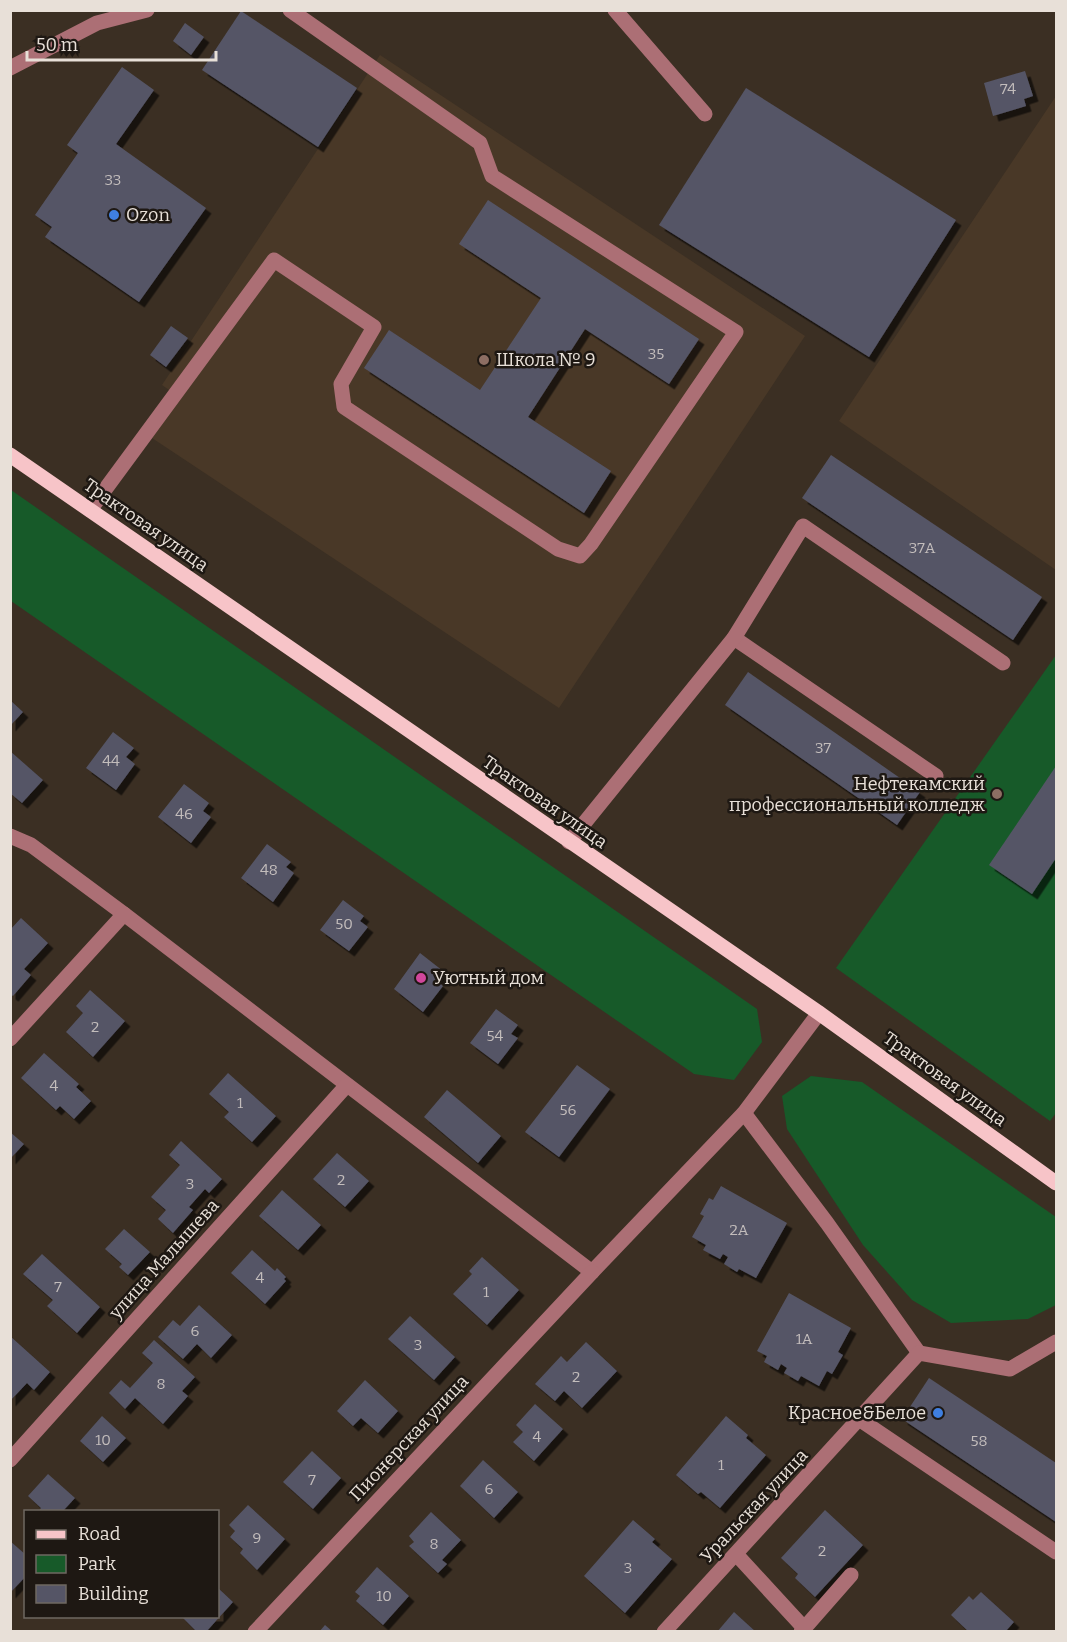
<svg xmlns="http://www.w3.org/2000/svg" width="1067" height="1642" font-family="Bitter,serif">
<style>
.built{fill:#493827}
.green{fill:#175a29}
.building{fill:#556;filter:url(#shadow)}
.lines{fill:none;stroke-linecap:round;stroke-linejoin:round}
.minor{stroke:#ac6f75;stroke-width:15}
.major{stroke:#f7c4c8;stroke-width:15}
.shop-dot{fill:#3f7fe0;stroke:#1e1813;stroke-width:2}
.education-dot{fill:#8d6e63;stroke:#1e1813;stroke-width:2}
.hotel-dot{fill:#d1479c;stroke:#1e1813;stroke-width:2}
.labels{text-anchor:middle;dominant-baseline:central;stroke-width:5;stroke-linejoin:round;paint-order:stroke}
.number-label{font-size:15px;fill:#c3bdbc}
.poi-label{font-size:18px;fill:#e8e0d8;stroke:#1e1813;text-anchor:start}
.street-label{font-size:18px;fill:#e8e0d8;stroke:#1e1813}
</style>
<defs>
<filter id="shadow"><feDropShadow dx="5.5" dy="5.5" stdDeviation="0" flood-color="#0009"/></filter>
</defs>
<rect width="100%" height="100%" fill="#3b2f23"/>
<g class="built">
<polygon points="380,55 805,336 559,708 152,438 179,397 162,385"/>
<polygon points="1056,96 1056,570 839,421"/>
</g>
<g class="green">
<polygon points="11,490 757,1009 762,1042 734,1080 694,1074 11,601"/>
<polygon points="1056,655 1056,1113 1050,1121 836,968"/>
<polygon points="811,1076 862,1082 1056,1217 1056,1305 1028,1319 951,1323 912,1300 863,1245 787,1129 782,1096"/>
</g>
<g class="building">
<polygon points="241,11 357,88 318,147 202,70"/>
<polygon points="185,23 204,37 191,55 173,41"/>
<polygon points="122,67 154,90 116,144 206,208 139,302 45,237 52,227 35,215 78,153 67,145"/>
<polygon points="1025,71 1033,96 1024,99 1026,106 993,116 984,83"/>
<polygon points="746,88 956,220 869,357 659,225"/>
<polygon points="488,200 699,339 669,384 585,329 528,417 611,471 584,513 364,368 389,330 480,390 541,298 459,244"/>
<polygon points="171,326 188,338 166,367 150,355"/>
<polygon points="831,455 1042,597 1013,640 802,498"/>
<polygon points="748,672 920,792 897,825 725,705"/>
<polygon points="10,700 23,712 10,726"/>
<polygon points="113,732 134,748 126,757 135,764 116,790 86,768"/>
<polygon points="10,751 43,780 22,803 10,793"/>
<polygon points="1056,766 1056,858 1032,894 989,865"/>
<polygon points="184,784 209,803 203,811 211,817 191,843 158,817"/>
<polygon points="267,844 291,862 286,867 294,873 273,902 241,878"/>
<polygon points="343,900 364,916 360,921 368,927 349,951 320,930"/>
<polygon points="21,918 48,943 24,969 31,975 13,996 10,994 10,930"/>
<polygon points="420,953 443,971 436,980 443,986 423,1012 394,989"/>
<polygon points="90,990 125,1021 93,1057 66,1032 83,1013 76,1006"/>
<polygon points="496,1009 518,1025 511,1034 518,1038 498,1064 470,1043"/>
<polygon points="44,1053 79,1084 76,1087 91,1101 74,1119 60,1106 56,1110 21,1078"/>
<polygon points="577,1065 610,1089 559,1157 525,1132"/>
<polygon points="228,1073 276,1116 252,1142 224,1117 229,1112 209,1094"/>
<polygon points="447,1090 501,1136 478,1163 424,1117"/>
<polygon points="10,1132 24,1144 10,1159"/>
<polygon points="181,1141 222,1179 209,1193 205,1189 189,1207 193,1210 173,1233 158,1219 166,1210 151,1197 180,1165 169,1155"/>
<polygon points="337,1153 369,1181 345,1207 313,1179"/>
<polygon points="721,1186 787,1223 756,1278 739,1269 737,1272 724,1264 728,1257 723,1254 720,1259 703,1250 706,1245 692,1237 704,1216 700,1214 709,1198 713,1200"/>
<polygon points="282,1190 321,1225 298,1250 259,1216"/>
<polygon points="124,1229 150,1252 128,1275 119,1267 122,1264 105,1249"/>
<polygon points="252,1250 275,1271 277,1268 286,1277 284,1279 286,1281 265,1304 231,1273"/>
<polygon points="42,1254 100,1307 77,1333 47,1306 53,1300 23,1274"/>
<polygon points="482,1257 519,1290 487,1325 453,1294 472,1274 469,1271"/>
<polygon points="789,1293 851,1328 838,1352 843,1355 832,1374 827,1371 819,1386 801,1376 798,1381 784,1373 787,1368 781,1364 778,1370 764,1362 767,1356 757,1351"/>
<polygon points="199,1305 232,1335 211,1358 197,1344 183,1359 158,1337 173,1320 180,1326"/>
<polygon points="410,1316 455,1357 434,1380 388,1339"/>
<polygon points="10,1336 50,1372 34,1390 27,1383 10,1401"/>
<polygon points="154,1340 195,1377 182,1391 188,1396 163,1424 135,1398 125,1409 109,1393 121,1380 130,1388 153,1363 142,1353"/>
<polygon points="586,1342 617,1371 582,1408 564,1391 555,1401 535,1384 561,1356 567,1362"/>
<polygon points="929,1378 1056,1463 1056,1522 902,1419"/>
<polygon points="365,1380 398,1411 378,1433 361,1418 353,1426 337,1411"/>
<polygon points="535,1404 563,1429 534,1461 513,1442 523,1432 516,1425"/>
<polygon points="102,1416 126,1438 103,1462 80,1441"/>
<polygon points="726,1416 748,1435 746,1438 766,1455 720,1508 701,1492 698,1494 676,1475"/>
<polygon points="312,1451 341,1478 313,1509 283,1482"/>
<polygon points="483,1460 518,1492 494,1518 460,1486"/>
<polygon points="48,1474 75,1498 62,1512 38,1512 41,1508 28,1496"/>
<polygon points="248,1505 285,1539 257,1570 240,1553 243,1549 230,1537 235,1531 229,1525"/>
<polygon points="825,1510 863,1545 815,1597 795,1578 798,1574 781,1558"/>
<polygon points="431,1512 461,1540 442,1560 447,1564 438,1573 409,1546 414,1542 409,1536"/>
<polygon points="633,1520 655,1539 652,1542 672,1559 625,1613 584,1576"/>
<polygon points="10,1541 26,1555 26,1576 10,1593"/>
<polygon points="377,1567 409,1596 383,1625 356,1601 360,1596 355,1592"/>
<polygon points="218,1588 233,1602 206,1632 197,1632 181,1616 218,1616"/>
<polygon points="981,1592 1014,1622 1005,1632 969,1632 951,1615 969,1596 973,1600"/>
<polygon points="734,1612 756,1632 717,1632"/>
<polygon points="325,1625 333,1632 319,1632"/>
</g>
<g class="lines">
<g class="minor">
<polyline points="615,10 705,114"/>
<polyline points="10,68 97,23 147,10"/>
<polyline points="90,510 274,260 374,327 341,384 344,407 558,549 580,556 591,544 736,332 492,176 480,143 290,10"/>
<polyline points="734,638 936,776"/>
<polyline points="10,836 31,845 124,914 592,1272 744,1113 819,1013"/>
<polyline points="569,842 734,638 803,526 1003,663"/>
<polyline points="10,1039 124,914"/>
<polyline points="744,1113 827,1223 919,1353"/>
<polyline points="859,1419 1056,1552"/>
<polyline points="10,1460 347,1085"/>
<polyline points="736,1554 804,1628"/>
<polyline points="255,1632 592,1272"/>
<polyline points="664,1632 919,1353 1010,1369 1056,1342"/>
<polyline points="801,1632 851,1575"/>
</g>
<polyline class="major" points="10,455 819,1013 1056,1183"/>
</g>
<g class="shop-dot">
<circle cx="114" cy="215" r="6"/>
<circle cx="938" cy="1413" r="6"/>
</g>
<g class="education-dot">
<circle cx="484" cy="360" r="6"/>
<circle cx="997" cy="794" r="6"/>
</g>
<circle class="hotel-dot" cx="421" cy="978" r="6"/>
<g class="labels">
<g class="number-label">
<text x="1008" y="89">74</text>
<text x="113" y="180">33</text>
<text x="656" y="354">35</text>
<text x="922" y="548">37А</text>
<text x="823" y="748">37</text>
<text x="111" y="761">44</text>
<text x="184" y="814">46</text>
<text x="269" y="870">48</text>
<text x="344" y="924">50</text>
<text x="95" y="1027">2</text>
<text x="495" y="1036">54</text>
<text x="54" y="1086">4</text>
<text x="240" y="1103">1</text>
<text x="568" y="1110">56</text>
<text x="341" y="1180">2</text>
<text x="190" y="1184">3</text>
<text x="739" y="1230">2А</text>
<text x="260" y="1278">4</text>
<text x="58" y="1287">7</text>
<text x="486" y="1292">1</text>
<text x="195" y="1331">6</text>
<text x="804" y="1339">1А</text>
<text x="418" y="1345">3</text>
<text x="576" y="1377">2</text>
<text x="161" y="1384">8</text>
<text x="537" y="1437">4</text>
<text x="103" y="1440">10</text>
<text x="979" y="1441">58</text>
<text x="721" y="1465">1</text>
<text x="312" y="1480">7</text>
<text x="489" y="1489">6</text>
<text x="257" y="1538">9</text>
<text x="434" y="1544">8</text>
<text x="822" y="1551">2</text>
<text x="628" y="1568">3</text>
<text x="384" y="1596">10</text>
</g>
<g class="poi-label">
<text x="126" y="215">Ozon</text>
<text x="496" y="360">Школа № 9</text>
<text x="985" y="784" text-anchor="end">Нефтекамский<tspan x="985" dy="21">профессиональный колледж</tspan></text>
<text x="433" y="978">Уютный дом</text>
<text x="926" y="1413" text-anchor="end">Красное&amp;Белое</text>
</g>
<g class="street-label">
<text transform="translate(146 525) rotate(35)">Трактовая улица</text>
<text transform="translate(545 802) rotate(35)">Трактовая улица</text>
<text transform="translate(945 1079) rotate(36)">Трактовая улица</text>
<text transform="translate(164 1259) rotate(-48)">улица Малышева</text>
<text transform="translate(409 1438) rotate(-47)">Пионерская улица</text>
<text transform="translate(754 1506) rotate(-47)">Уральская улица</text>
</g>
</g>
<rect width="1067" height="1642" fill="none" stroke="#e8e0d8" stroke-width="24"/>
<rect x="24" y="1510" width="195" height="108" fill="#1e1813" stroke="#6f6862" stroke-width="1.5"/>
<rect x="36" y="1530" width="30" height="9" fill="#f7c4c8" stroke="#6f6862" stroke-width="1.5"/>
<text x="78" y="1540" font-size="18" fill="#e8e0d8">Road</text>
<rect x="36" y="1555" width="30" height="18" fill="#175a29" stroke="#6f6862" stroke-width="1.5"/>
<text x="78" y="1570" font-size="18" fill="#e8e0d8">Park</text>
<rect x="36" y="1585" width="30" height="18" fill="#555566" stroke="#6f6862" stroke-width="1.5"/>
<text x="78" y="1600" font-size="18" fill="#e8e0d8">Building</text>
<path d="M27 51v9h189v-9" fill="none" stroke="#e8e0d8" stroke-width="3"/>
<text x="36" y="51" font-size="18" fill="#e8e0d8" stroke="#1e1813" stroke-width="4.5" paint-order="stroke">50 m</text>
</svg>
